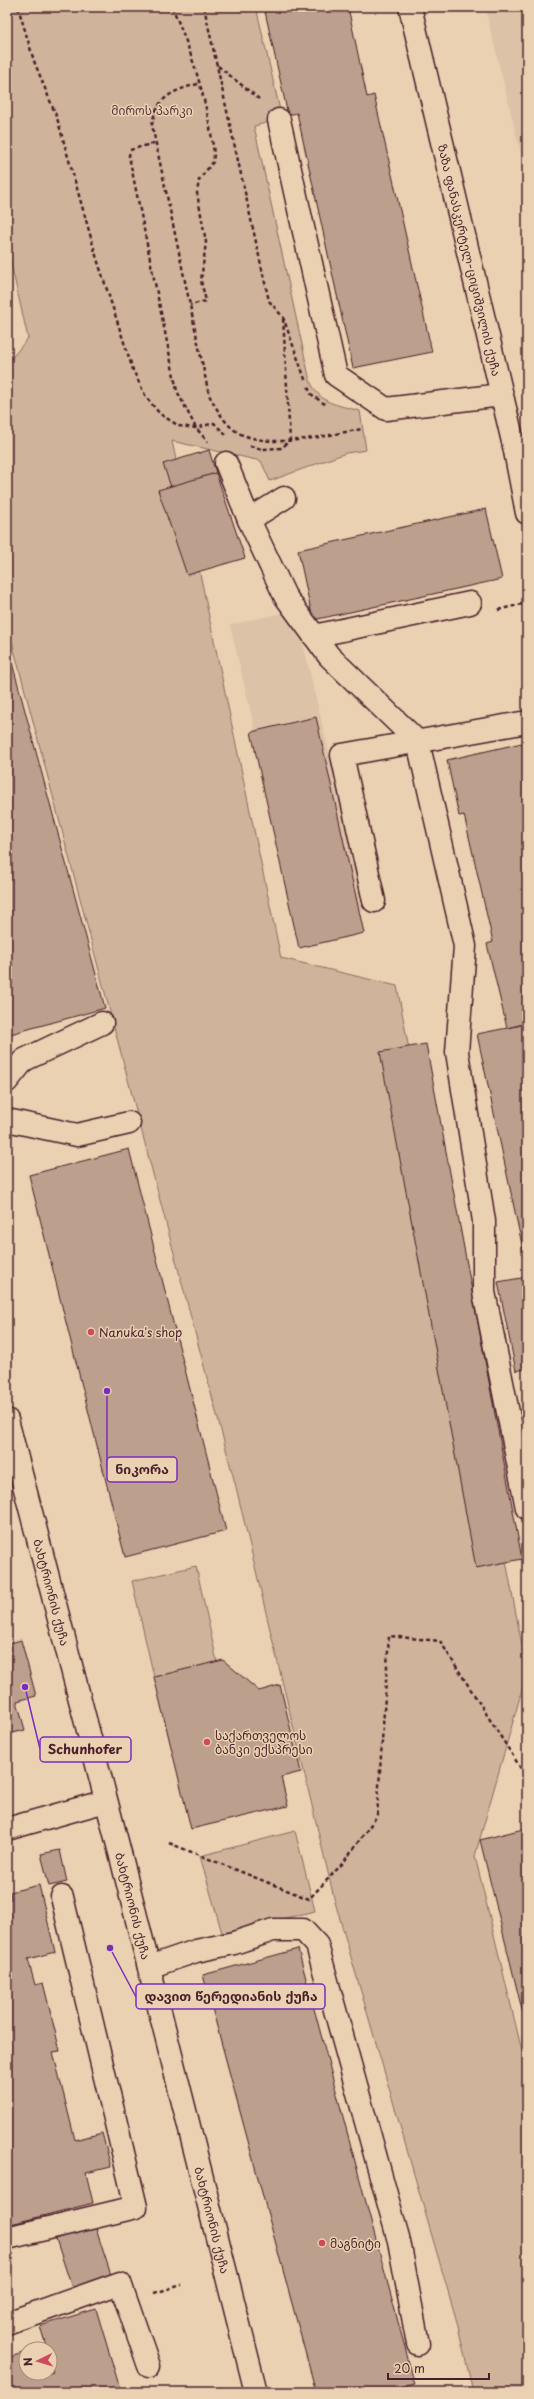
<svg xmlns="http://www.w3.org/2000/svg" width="534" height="2399" font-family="'Playpen Sans','Noto Sans Georgian',sans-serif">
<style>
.built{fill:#dcc2a6}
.green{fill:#cfb49b;stroke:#8c6a63}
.building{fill:#bc9f8c;stroke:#4a1f2b}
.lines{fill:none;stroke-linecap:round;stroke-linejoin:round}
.minor-casing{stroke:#4a1f2b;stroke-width:25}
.path{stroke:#4a1f2b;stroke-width:2.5;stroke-dasharray:4 3;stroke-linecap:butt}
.minor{stroke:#e9d1b1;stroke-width:22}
.poi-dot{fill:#d1495b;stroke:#e9d1b1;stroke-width:1.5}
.labels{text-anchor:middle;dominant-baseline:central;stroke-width:3;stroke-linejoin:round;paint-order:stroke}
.park-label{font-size:12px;fill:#5e353c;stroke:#e9d1b1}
.street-label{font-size:12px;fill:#4a1f2b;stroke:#e9d1b1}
.poi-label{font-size:12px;fill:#4a1f2b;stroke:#e9d1b1;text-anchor:start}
.leader{fill:none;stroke:#7b2cbf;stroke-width:1.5}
.callout-dot{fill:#7b2cbf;stroke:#e9d1b1;stroke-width:1.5}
.callout{fill:#e9d1b1;stroke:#7b2cbf;stroke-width:1.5}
.callout-label{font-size:13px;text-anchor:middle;font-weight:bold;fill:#4a1f2b}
</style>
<rect width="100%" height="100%" fill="#e9d1b1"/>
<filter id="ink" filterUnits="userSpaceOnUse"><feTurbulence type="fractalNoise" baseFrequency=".025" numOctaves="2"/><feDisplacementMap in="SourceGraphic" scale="8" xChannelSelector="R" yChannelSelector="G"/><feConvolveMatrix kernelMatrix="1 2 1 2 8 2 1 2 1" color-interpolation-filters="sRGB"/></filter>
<g filter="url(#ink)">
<g class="built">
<polygon points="485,7 527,7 527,178"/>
<polygon points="295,610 366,909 302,925 230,625"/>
</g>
<g class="green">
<path d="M 7,7 L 256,7 L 282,119 L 254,126 L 310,381 C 321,405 336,404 360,411 L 366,450 L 346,453 L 270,481 L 261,461 L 172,441 L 281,958 L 397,986 L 527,1672 L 475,1856 L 527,2072 L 527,2392 L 473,2392 L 457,2322 L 335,1902 L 236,1487 L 7,623 L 7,364 L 28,338 L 7,246 Z"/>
<polygon points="196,1566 217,1662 154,1677 132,1581"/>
<polygon points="295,1831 315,1911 222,1933 200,1856"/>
</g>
<g class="building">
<polygon points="264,7 348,7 367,97 374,95 432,352 353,368 297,113 288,115"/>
<polygon points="209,450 216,473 171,487 163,464"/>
<polygon points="216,473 245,558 187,575 158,490"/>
<polygon points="486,509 502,579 313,620 298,550"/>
<polygon points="7,644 105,1008 7,1035"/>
<polygon points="316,717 364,933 299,948 251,732"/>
<polygon points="522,743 527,765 527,1023 507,1028 487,944 493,942 464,815 459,816 447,760"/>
<polygon points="527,1024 527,1268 477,1034"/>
<polygon points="426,1044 522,1559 476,1568 380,1052"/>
<polygon points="129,1149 226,1531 125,1557 29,1175"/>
<polygon points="527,1277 527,1378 525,1369 516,1371 498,1282"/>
<polygon points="21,1640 36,1696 17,1701 25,1730 7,1734 7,1644"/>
<polygon points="223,1660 259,1691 280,1685 301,1772 281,1777 288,1806 191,1829 154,1677"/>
<polygon points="527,1828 527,2030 480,1840"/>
<polygon points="60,1850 67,1882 49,1886 41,1854"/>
<polygon points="39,1885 55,1952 28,1959 35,1985 43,1983 60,2051 53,2052 75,2140 102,2133 111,2167 86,2173 93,2203 7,2225 7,1900 11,1899 10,1892"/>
<polygon points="298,1949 415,2385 387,2392 316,2392 203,1975"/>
<polygon points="95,2226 111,2275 72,2288 56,2239"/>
<polygon points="96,2309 121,2392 7,2392 7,2358 26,2352 26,2373 33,2373 35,2378 53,2372 50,2361 50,2349 47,2349 40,2326"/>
</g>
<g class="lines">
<defs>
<g id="minor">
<path id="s1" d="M 410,7 L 514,446 L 527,513"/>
<polyline points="279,120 336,375 386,409 501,395"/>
<polyline points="226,463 249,520"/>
<polyline points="284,498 249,520 285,596 329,656 418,742 465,946 457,1052 484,1221 484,1292 527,1508"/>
<polyline points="314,636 470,603"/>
<polyline points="374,901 342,755 527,722"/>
<polyline points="7,1081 24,1060 102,1023"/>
<polyline points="7,1120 77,1135 129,1123"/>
<path id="s2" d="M 7,1420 L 120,1853 L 256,2392"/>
<polyline points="7,1829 106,1801"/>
<polyline points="149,1967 196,1951 234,1943 273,1930 303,1930 317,1945 399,2241 418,2344"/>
<polyline points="7,2238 136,2207 62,1897"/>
<polyline points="7,2323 120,2283 149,2366"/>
</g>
</defs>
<use href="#minor" class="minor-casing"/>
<g class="path">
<polyline points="18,7 34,61 57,118 97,259 133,370 146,397 160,414 179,426 196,428 214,423 226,435"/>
<path d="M 172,7 C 192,52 208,104 214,154 L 213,162 L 199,180 L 197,193 L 206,242 L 201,281 L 206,301 L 190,305"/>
<polyline points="204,7 269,301 283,317 306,382"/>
<polyline points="218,66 259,99"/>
<path d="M 198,84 C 174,90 156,97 152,125 L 209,395 C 217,409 226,428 243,435 C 279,449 325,435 362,429"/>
<polyline points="154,143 130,150 129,156 177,391 196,428 208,442"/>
<polyline points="308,387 311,394 326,405"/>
<polyline points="250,446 262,449 282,448 290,440 283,317"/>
<polyline points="498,610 526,603"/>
<polyline points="169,1843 309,1899 343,1863 377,1816 389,1636 440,1641 527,1778"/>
<polyline points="154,2293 182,2285"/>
</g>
<use href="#minor" class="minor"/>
</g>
</g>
<g class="poi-dot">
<circle cx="91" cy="1332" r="4"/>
<circle cx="207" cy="1742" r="4"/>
<circle cx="322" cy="2243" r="4"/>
</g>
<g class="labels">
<g class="park-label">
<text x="152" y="110">მიროს პარკი</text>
</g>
<g class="street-label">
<text stroke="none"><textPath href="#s1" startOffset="260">ზაზა ფანასკერტელ-ციციშვილის ქუჩა</textPath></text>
<text stroke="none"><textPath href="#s2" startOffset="178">ბახტრიონის ქუჩა</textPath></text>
<text stroke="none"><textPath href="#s2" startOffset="502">ბახტრიონის ქუჩა</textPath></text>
<text stroke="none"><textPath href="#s2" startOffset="826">ბახტრიონის ქუჩა</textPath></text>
</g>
<g class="poi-label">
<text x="99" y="1332">Nanuka's shop</text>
<text x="215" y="1735">საქართველოს<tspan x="215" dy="14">ბანკი ექსპრესი</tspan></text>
<text x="330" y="2243">მაგნიტი</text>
</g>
</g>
<path class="leader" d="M107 1391L107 1469M25 1687L40 1749M110 1948L136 1997"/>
<g class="callout-dot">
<circle cx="107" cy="1391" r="4"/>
<circle cx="25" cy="1687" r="4"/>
<circle cx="110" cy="1948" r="4"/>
</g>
<g class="callout">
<rect x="107" y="1457" width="70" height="25" rx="4"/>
<rect x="40" y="1737" width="91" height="25" rx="4"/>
<rect x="136" y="1984" width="189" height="25" rx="4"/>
</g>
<g class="callout-label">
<text x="142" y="1474">ნიკორა</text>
<text x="85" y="1754">Schunhofer</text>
<text x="231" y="2001">დავით წერედიანის ქუჩა</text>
</g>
<rect width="534" height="2399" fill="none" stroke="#e9d1b1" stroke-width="24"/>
<rect x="12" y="12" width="510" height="2375" fill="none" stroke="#4a1f2b" stroke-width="1.5" filter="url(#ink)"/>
<g transform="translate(38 2361) rotate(265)"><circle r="19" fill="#e9d1b1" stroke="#a98a7b"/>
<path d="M0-3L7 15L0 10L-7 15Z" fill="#d1495b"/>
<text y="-6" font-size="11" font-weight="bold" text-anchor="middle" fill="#4a1f2b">N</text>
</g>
<path d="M388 2373v6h101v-6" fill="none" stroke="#4a1f2b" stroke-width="2"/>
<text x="394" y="2373" font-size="12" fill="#4a1f2b" stroke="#e9d1b1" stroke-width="3" paint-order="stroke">20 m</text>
</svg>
